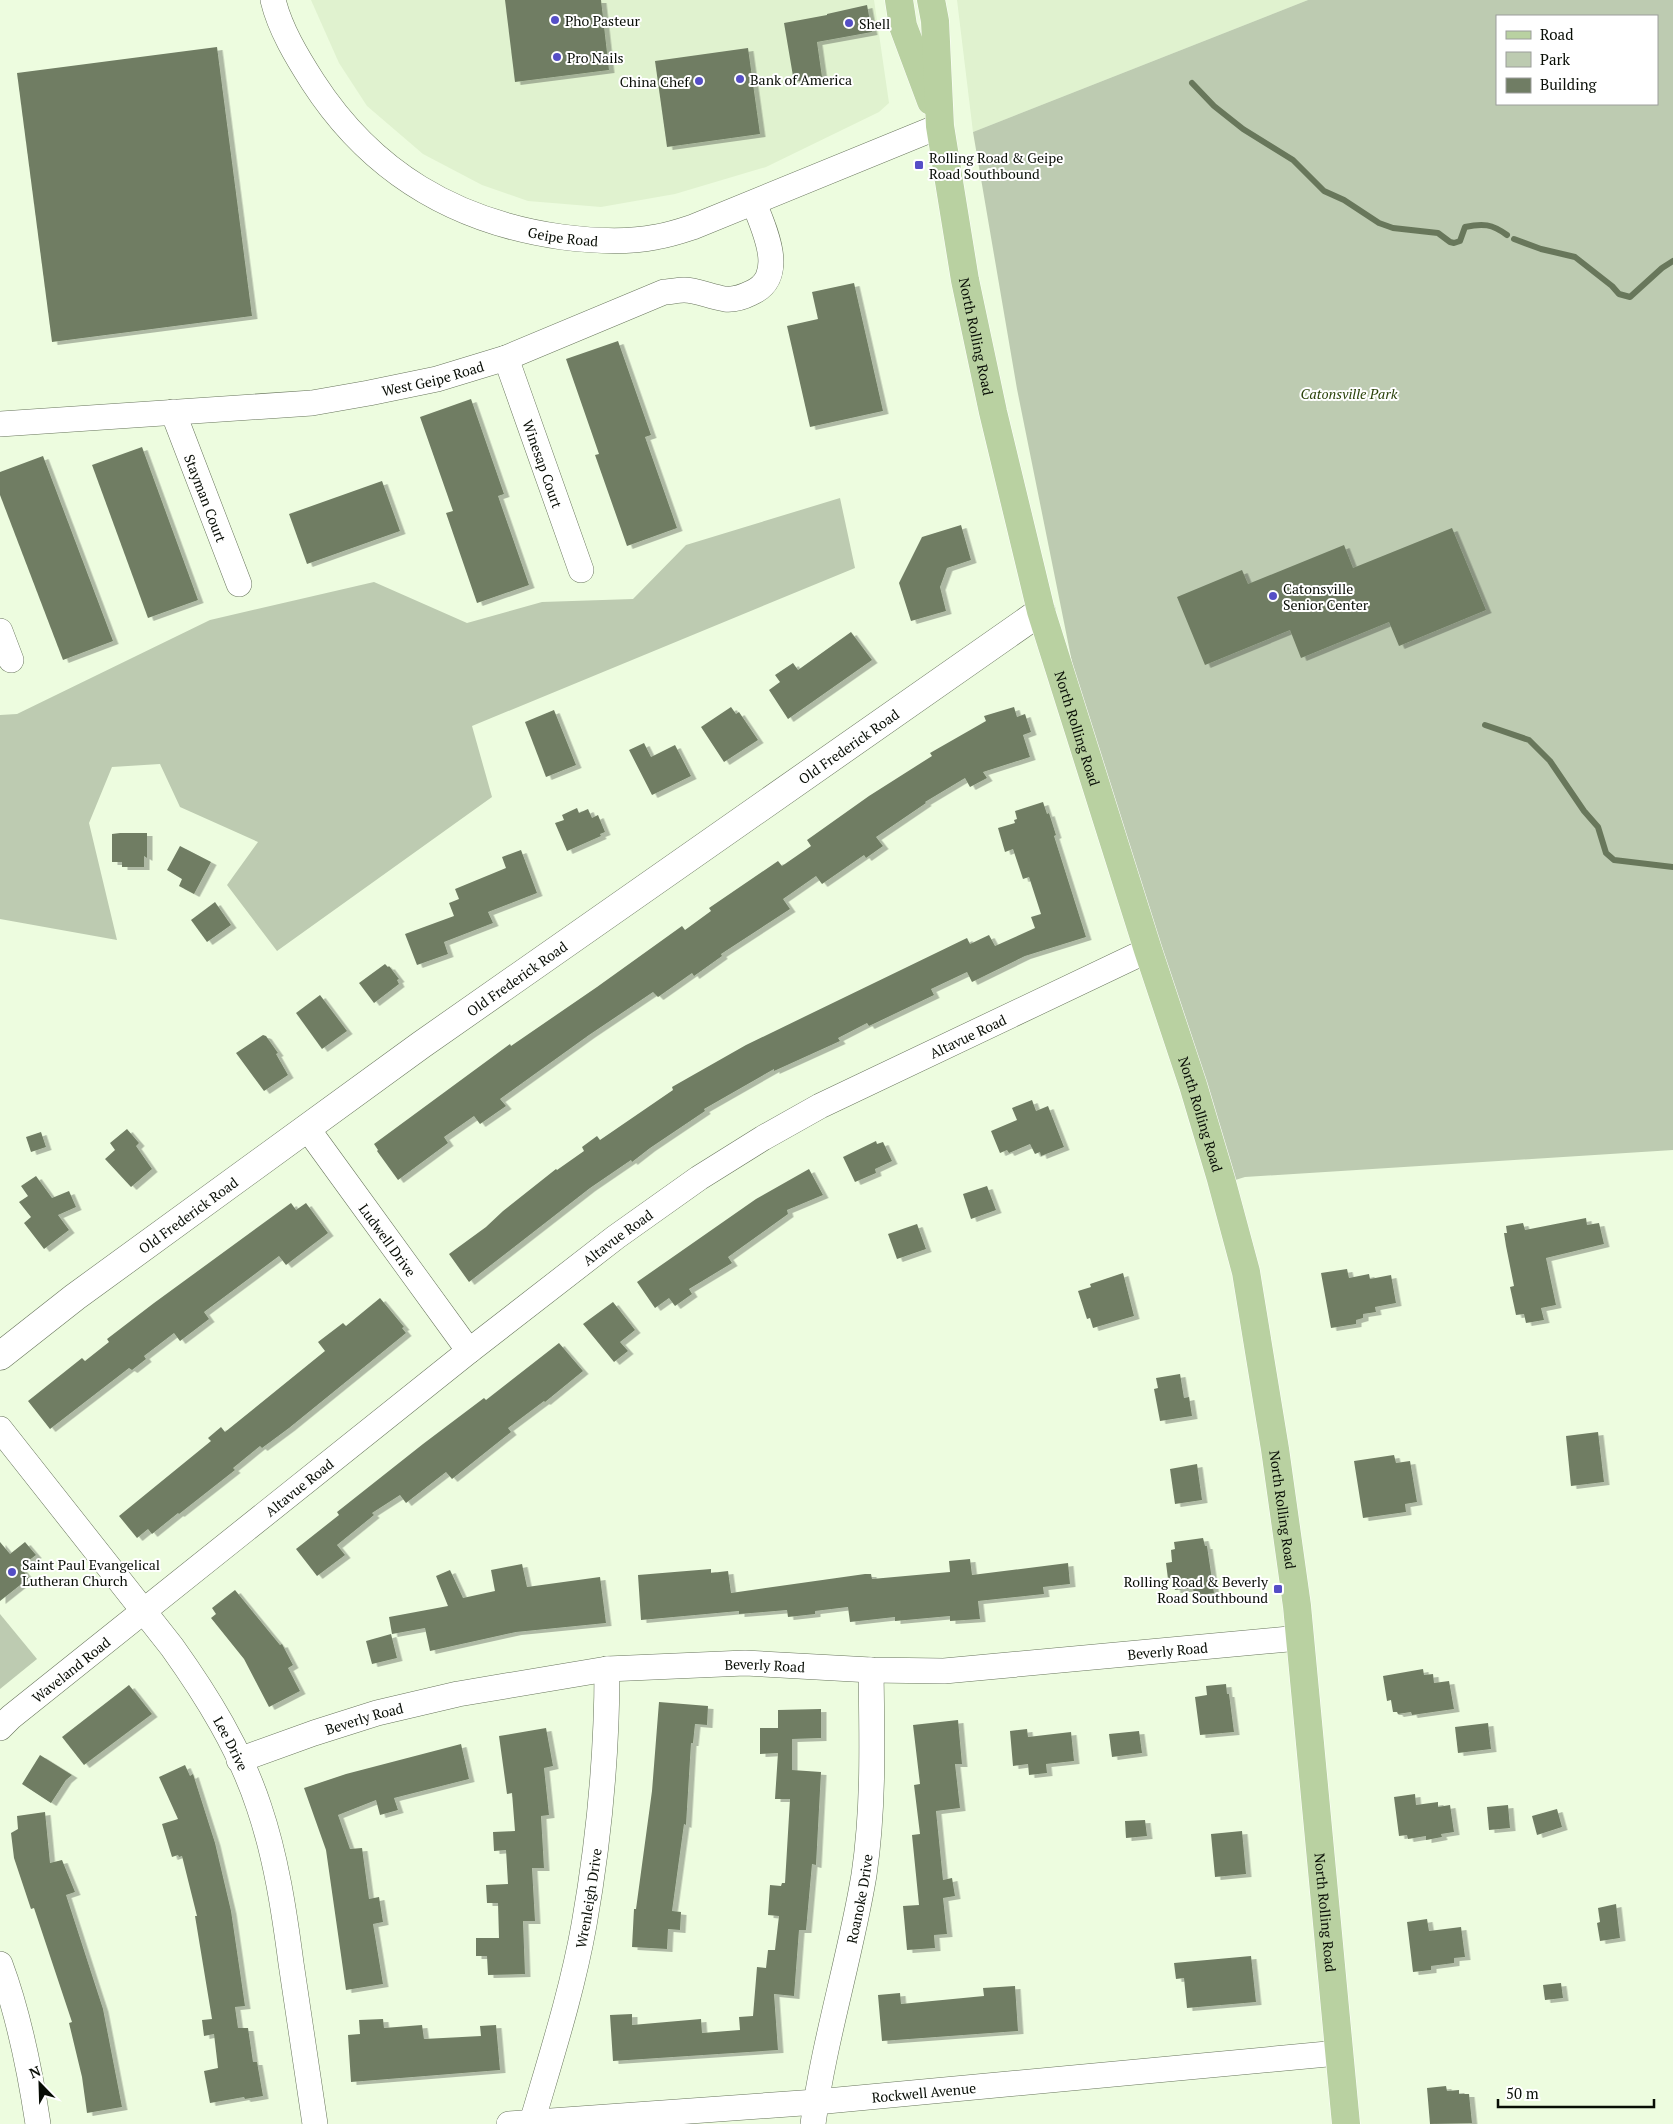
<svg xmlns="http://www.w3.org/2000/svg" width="1673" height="2124" font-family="'PT Serif',serif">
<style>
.built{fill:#e0f2cf}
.green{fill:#bdcbb1;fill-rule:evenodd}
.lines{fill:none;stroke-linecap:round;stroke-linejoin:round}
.stream{stroke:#68775b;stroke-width:6}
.building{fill:#707d64;filter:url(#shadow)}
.minor-casing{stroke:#68755c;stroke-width:26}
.tertiary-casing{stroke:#68755c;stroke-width:29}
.primary-casing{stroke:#fff;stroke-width:29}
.minor{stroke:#fff;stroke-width:25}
.tertiary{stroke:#fff;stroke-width:28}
.primary{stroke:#b9d1a1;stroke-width:28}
.poi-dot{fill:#554ec6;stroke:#fff;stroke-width:2}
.labels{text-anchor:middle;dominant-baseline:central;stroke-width:4;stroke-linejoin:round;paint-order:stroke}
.poi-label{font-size:14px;fill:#080d05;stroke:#fff;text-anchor:start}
.street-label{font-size:14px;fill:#080d05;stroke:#fff}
.park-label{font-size:14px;font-style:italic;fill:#2a4209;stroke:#fff}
</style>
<defs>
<filter id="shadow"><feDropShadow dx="5.5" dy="3" stdDeviation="0" flood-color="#0004"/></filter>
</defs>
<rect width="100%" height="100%" fill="#edfcdf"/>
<g class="built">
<polygon points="311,0 874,0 889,103 879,112 766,167 675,194 601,207 528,201 482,185 423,154 367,106 339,63"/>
<polygon points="957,0 1308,0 973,132"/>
</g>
<g class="green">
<path d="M 1308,0 L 1673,0 L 1673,1150 L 1245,1177 L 1232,1181 L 1074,672 L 1017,389 L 973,132 ZM 1497,16 L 1657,16 L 1657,104 L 1497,104 Z"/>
<polygon points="840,498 855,568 472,726 492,797 277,951 227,885 258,842 180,807 160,764 112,767 89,823 117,940 0,919 0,715 17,714 210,620 374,582 467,623 542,602 633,599 686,545"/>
<polygon points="0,1614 37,1659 0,1689"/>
</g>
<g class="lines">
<g class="stream">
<path d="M 1192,83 L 1214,106 L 1243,129 L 1293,160 L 1324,191 L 1344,200 L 1379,223 L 1393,228 L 1438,233 L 1450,242 L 1454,243 L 1460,241 L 1465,227 C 1483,223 1492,224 1507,235"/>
<polyline points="1514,239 1541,249 1575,257 1612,286 1619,294 1630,297 1662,268 1673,261"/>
<polyline points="1485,725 1529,740 1550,761 1584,811 1598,827 1606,853 1614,860 1673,867"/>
</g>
</g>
<g class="building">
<polygon points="505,0 601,0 609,70 515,82"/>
<polygon points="867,5 872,32 817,42 822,77 794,82 784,23 827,15 827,14"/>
<polygon points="217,47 252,316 52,342 17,73"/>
<polygon points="748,48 760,134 667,147 655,61"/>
<polygon points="854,283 883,411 810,427 787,326 818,319 812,292"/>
<polygon points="618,341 651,435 645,437 677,528 627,546 595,455 599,454 566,359"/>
<polygon points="471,399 504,494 498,496 529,585 477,603 446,513 453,511 420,417"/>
<polygon points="142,447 198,600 148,618 92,465"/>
<polygon points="43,456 113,641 63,660 0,495 0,472"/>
<polygon points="382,481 400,531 307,564 289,514"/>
<polygon points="961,525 971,560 947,568 940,587 946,611 911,621 899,583 922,537"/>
<polygon points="1452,528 1486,610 1399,646 1389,622 1301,658 1290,630 1205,665 1177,597 1242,570 1248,584 1344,545 1353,568"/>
<polygon points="851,632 872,660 788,719 769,690 780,682 775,675 793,663 798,670"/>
<polygon points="731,707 736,714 739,712 758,740 724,762 701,727"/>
<polygon points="1014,707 1017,717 1025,714 1031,732 1023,735 1030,757 983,772 987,778 970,787 965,778 925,802 926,803 876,837 883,846 866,858 864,855 822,884 816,876 783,899 790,909 721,954 722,956 694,976 692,973 658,997 653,992 589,1035 500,1099 506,1106 480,1124 474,1116 444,1137 448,1143 398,1180 377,1151 378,1150 374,1144 510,1044 511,1046 597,987 682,926 685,930 711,911 709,908 778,861 782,866 811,846 807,840 869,796 932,756 930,753 986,721 984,716"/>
<polygon points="554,710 576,765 546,777 525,722"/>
<polygon points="644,743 651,757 675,745 691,776 652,795 629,750"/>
<polygon points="1043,802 1047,814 1049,813 1056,835 1054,836 1086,937 1025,956 972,982 967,972 931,989 934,995 869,1026 867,1023 838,1038 840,1041 774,1071 774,1069 704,1109 705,1111 650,1148 632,1162 631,1160 590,1188 469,1282 449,1254 486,1227 503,1211 556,1169 557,1170 584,1151 582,1147 597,1136 600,1140 673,1090 672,1087 746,1045 967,938 970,944 989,935 995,946 1035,928 1031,917 1041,914 1029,877 1023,879 1013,849 1005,852 998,828 1015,823 1014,820 1017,819 1015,811"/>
<polygon points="577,808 579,813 588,809 592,818 598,815 605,832 600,834 601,836 567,851 555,823 564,820 562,815"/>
<polygon points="120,833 147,833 147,858 144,856 144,867 122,867 122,862 112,862 112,834"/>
<polygon points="180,846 211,862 194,894 179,886 182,879 167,870"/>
<polygon points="521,850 537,893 488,912 493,923 444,942 448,954 417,965 405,934 454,916 449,903 459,899 455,889 506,868 502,857"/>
<polygon points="215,902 231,925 207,942 191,920"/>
<polygon points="385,964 388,967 389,966 399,979 397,980 399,984 374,1003 359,983"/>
<polygon points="320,995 347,1031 322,1049 296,1013"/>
<polygon points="263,1035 266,1036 278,1053 276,1054 288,1075 264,1091 236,1053"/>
<polygon points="1032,1100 1036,1111 1048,1106 1064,1147 1041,1156 1040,1152 1035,1154 1030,1144 1009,1153 1007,1150 1000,1153 991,1131 1017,1120 1012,1108"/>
<polygon points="127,1129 139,1143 136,1146 152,1169 131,1187 105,1159 115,1150 110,1143"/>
<polygon points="41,1132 46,1147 31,1152 26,1137"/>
<polygon points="876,1141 877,1144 883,1142 892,1161 875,1169 876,1173 855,1182 843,1157"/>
<polygon points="809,1169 823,1195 787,1210 788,1214 728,1257 732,1263 689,1289 692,1294 675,1306 669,1298 655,1308 637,1282 756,1199"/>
<polygon points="36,1176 52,1198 69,1191 76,1207 58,1215 69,1230 44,1249 24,1223 31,1217 19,1202 28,1196 21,1186"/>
<polygon points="987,1186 996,1210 971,1219 963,1194"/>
<polygon points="291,1203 296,1210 306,1203 328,1233 286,1265 279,1256 204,1312 209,1319 180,1341 174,1333 144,1356 146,1359 132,1370 129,1368 50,1429 28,1401 82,1358 85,1361 109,1342 107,1339 154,1303"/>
<polygon points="1586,1218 1587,1225 1599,1223 1604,1244 1546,1258 1556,1305 1541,1308 1544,1320 1526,1323 1524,1314 1516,1315 1510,1287 1514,1286 1506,1246 1504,1233 1507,1233 1506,1226 1523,1223 1525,1230"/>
<polygon points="917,1224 926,1249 897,1259 888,1234"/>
<polygon points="1347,1269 1349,1278 1369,1274 1370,1279 1391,1275 1396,1303 1375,1307 1376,1312 1363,1314 1363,1318 1356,1320 1356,1324 1331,1328 1321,1273"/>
<polygon points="1123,1273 1134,1316 1093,1328 1090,1318 1087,1319 1078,1291 1091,1287 1090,1284"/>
<polygon points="380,1298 404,1327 402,1328 406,1333 289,1428 262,1448 260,1446 233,1468 235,1470 179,1514 178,1513 152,1534 148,1529 137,1538 119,1516 211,1441 208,1438 221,1427 225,1432 325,1351 318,1342 343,1323 346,1326"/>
<polygon points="613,1302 635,1330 620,1342 628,1351 614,1362 583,1324"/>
<polygon points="559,1343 583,1371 545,1402 544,1401 508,1428 511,1432 452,1479 446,1472 406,1503 400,1495 372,1513 374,1515 337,1545 345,1555 317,1576 296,1549 339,1515 337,1512 423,1444 484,1398 486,1400"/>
<polygon points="1180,1374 1184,1398 1189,1397 1192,1416 1160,1421 1154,1389 1158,1388 1156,1378"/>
<polygon points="1598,1432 1604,1482 1571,1486 1566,1436"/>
<polygon points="1394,1455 1396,1463 1410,1461 1417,1502 1405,1504 1406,1512 1363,1518 1354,1461"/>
<polygon points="1197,1464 1202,1500 1175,1504 1170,1469"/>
<polygon points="1203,1538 1205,1546 1207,1546 1214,1593 1194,1596 1193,1588 1175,1590 1173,1578 1168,1579 1166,1563 1172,1562 1171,1550 1175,1549 1174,1542"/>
<polygon points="0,1542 10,1554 25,1542 36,1555 20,1567 29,1578 0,1601"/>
<polygon points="970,1559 972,1575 1068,1563 1070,1584 1043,1587 1044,1594 978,1601 980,1619 950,1621 950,1616 895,1621 895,1617 850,1622 848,1607 815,1611 815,1614 788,1617 787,1610 739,1614 739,1611 641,1620 638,1575 711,1569 711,1573 728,1571 731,1593 865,1574 871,1574 872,1579 950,1572 949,1561"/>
<polygon points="522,1564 527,1587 600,1577 606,1623 516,1632 430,1651 425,1628 392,1634 389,1617 448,1606 436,1576 450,1570 463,1598 495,1591 491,1570"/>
<polygon points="235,1590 280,1645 282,1644 293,1665 288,1668 300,1691 269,1707 244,1659 211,1618 216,1614 212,1608"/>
<polygon points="391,1634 397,1658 372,1664 366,1641"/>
<polygon points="1423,1669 1424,1675 1433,1674 1434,1683 1449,1681 1454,1709 1412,1715 1411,1712 1398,1714 1397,1712 1393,1712 1391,1700 1387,1701 1383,1676"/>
<polygon points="1226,1684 1227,1694 1229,1694 1234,1732 1200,1735 1195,1697 1207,1695 1206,1686"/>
<polygon points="129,1685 152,1714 84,1765 62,1737"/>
<polygon points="659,1702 708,1706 707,1725 695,1724 693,1743 691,1743 686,1825 684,1824 672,1911 681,1912 680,1930 668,1929 667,1949 632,1947 634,1909 636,1909 652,1791"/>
<polygon points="821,1709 821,1738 792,1739 792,1770 821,1772 816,1865 812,1864 806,1930 799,1930 794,1996 774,1994 778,2050 613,2061 610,2015 632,2014 632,2025 701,2019 702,2033 740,2030 739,2017 753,2016 757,1967 766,1968 768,1950 775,1950 779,1916 768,1915 770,1885 781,1886 782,1883 785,1883 790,1799 775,1799 778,1753 760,1754 760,1728 778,1728 778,1710"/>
<polygon points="958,1720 962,1764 955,1764 960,1808 936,1811 943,1880 952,1878 955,1896 943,1898 947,1934 934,1935 935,1948 907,1950 903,1906 919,1905 912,1835 920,1834 914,1785 920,1784 913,1725"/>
<polygon points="1488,1723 1491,1749 1458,1753 1455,1727"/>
<polygon points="546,1728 553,1766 544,1768 549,1815 541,1816 544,1868 532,1868 535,1921 523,1921 525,1974 488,1975 487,1956 476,1956 476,1938 499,1938 498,1903 487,1903 486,1885 508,1884 506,1850 494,1851 493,1832 515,1831 512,1793 507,1794 499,1736"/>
<polygon points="1027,1729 1028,1737 1071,1732 1074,1761 1046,1764 1047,1773 1029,1775 1028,1764 1013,1766 1010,1731"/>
<polygon points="1139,1731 1142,1753 1112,1757 1109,1734"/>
<polygon points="461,1744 469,1779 394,1798 398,1810 380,1815 376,1800 338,1815 350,1849 362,1848 369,1899 379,1897 383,1922 373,1924 383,1984 346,1990 326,1850 304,1788 346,1774"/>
<polygon points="40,1755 72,1775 66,1780 51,1803 22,1784"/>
<polygon points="185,1765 190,1776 193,1774 215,1843 231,1911 245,2006 235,2007 238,2028 248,2028 253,2062 257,2062 263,2096 245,2099 244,2097 210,2103 204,2071 218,2068 214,2034 204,2036 202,2020 212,2019 195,1916 197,1916 182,1856 179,1857 178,1855 172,1857 162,1824 178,1819 159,1777"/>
<polygon points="1415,1794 1416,1805 1438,1802 1438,1807 1450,1805 1454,1832 1441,1834 1442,1837 1426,1840 1426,1836 1408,1839 1407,1835 1399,1836 1394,1797"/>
<polygon points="1508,1805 1510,1828 1489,1830 1487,1807"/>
<polygon points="1557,1809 1562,1827 1537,1835 1532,1816"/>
<polygon points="45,1812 50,1863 62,1860 75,1892 66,1895 103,2009 122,2107 87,2113 82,2077 69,2023 72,2022 34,1908 31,1909 14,1858 11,1833 18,1829 17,1816"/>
<polygon points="1145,1820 1147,1836 1126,1838 1125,1821"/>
<polygon points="1242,1831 1246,1874 1215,1877 1211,1834"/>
<polygon points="1616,1904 1620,1938 1600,1941 1597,1923 1600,1922 1598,1908"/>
<polygon points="1427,1919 1429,1931 1461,1927 1465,1957 1454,1958 1454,1963 1431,1966 1431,1970 1413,1972 1407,1922"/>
<polygon points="1251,1956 1256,2002 1187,2008 1184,1978 1176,1979 1174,1963"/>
<polygon points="1561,1983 1563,1998 1545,2000 1543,1985"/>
<polygon points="1015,1986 1018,2031 882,2041 878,1995 900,1993 901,2004 984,1996 983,1988"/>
<polygon points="383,2019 384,2028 422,2025 424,2039 481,2036 480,2026 496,2025 500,2070 351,2082 348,2035 360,2034 359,2020"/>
<polygon points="1446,2086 1447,2091 1459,2090 1459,2094 1469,2094 1472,2123 1430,2124 1427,2088"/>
</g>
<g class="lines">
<defs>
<g id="minor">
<path id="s1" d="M 273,0 C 280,29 297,57 313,82 C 372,173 455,222 562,237 C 593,241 626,243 656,237 C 669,235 681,231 693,227 L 940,126"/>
<path id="s2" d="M 506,358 L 581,570"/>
<path id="s3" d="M 173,412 L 239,584"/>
<path id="s4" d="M 0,424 L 312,403 L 369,393 L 437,379 L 506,358 L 664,292 C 670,292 677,290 684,290 C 697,290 711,297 725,299 C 734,300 743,297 751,293 C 788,277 764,229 754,203"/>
<polyline points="0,631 11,660"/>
<path id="s5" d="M 307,1128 L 469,1351"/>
<path id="s6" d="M 0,1429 L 172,1647 C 207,1696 240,1749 259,1807 C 276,1857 284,1910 291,1963 C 299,2016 307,2070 315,2124"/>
<path id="s7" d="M 0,1728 L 11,1717 L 469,1351 L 616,1237 L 699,1178 L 763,1138 L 820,1106 L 1148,950"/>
<path id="s8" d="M 239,1760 L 314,1733 L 377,1713 L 458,1694 L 607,1669 L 745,1663 L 871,1670 L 944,1671 L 1299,1638"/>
<path d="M 0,1964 C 19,2015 30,2071 38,2124"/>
<path id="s9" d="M 532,2122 C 551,2057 572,1992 584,1925 C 599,1840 607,1755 607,1669"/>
<path id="s10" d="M 509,2124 L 816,2102 L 1338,2053"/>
<path id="s11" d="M 813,2124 C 824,2040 850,1959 864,1875 C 874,1807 872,1739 871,1670"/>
</g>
<g id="tertiary">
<path id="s12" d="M 0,1356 L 75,1297 L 421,1045 L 1041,611"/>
</g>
<g id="primary">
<polyline points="899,0 903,26 931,101"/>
<path id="s13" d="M 931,0 L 935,21 L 940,126 L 965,280 L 993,412 L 1041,611 L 1148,950 L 1193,1085 L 1221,1179 L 1246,1272 L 1275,1449 L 1297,1606 L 1346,2124"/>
</g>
</defs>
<use href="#minor" class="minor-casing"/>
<use href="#tertiary" class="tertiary-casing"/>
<use href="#primary" class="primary-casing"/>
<use href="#minor" class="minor"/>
<use href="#tertiary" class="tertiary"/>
<use href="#primary" class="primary"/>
</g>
<g class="poi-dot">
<circle cx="555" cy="20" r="5"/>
<circle cx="849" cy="23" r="5"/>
<circle cx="557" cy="57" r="5"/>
<circle cx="740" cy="79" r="5"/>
<circle cx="699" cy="81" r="5"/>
<rect x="914" y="160" width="10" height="10" rx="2.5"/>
<circle cx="1273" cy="596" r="5"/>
<circle cx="12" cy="1572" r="5"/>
<rect x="1273" y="1584" width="10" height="10" rx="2.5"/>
</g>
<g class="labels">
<g class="poi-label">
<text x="565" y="20">Pho Pasteur</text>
<text x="859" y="23">Shell</text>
<text x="567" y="57">Pro Nails</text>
<text x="750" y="79">Bank of America</text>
<text x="689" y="81" text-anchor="end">China Chef</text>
<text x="929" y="157">Rolling Road &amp; Geipe<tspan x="929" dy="16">Road Southbound</tspan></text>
<text x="1283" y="588">Catonsville<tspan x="1283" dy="16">Senior Center</tspan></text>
<text x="22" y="1564">Saint Paul Evangelical<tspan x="22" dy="16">Lutheran Church</tspan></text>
<text x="1268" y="1581" text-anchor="end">Rolling Road &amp; Beverly<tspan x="1268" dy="16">Road Southbound</tspan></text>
</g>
<g class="street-label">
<text stroke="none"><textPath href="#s1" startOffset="396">Geipe Road</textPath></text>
<text stroke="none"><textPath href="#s13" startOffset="340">North Rolling Road</textPath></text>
<text stroke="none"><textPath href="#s4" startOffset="436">West Geipe Road</textPath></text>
<text stroke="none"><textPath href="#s2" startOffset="112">Winesap Court</textPath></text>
<text stroke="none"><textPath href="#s3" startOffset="92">Stayman Court</textPath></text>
<text stroke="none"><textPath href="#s13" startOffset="745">North Rolling Road</textPath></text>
<text stroke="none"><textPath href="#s12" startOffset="1045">Old Frederick Road</textPath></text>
<text stroke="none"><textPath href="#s12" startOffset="640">Old Frederick Road</textPath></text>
<text stroke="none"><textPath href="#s7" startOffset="1194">Altavue Road</textPath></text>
<text stroke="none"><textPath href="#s13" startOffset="1150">North Rolling Road</textPath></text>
<text stroke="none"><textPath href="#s12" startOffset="235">Old Frederick Road</textPath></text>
<text stroke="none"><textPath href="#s7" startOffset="789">Altavue Road</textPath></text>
<text stroke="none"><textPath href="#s5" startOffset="138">Ludwell Drive</textPath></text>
<text stroke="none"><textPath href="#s7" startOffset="384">Altavue Road</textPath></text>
<text stroke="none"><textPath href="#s13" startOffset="1555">North Rolling Road</textPath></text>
<text stroke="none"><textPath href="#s8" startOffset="942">Beverly Road</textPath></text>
<text stroke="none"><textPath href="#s8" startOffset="538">Beverly Road</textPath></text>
<text stroke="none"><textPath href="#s7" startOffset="92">Waveland Road</textPath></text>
<text stroke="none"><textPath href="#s8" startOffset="132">Beverly Road</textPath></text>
<text stroke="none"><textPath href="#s6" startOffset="391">Lee Drive</textPath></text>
<text stroke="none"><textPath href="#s9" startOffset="231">Wrenleigh Drive</textPath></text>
<text stroke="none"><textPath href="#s11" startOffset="230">Roanoke Drive</textPath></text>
<text stroke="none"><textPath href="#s13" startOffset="1960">North Rolling Road</textPath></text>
<text stroke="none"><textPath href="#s10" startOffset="416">Rockwell Avenue</textPath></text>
</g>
<g class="park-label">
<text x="1349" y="393">Catonsville Park</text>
</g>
</g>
<rect x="1496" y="15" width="162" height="90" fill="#ffffff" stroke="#9c9e9b"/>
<rect x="1506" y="31" width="25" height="8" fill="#b9d1a1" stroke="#9c9e9b"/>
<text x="1540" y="40" font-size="15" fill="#080d05">Road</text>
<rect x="1506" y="52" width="25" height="15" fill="#bdcbb1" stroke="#9c9e9b"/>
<text x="1540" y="65" font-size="15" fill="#080d05">Park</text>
<rect x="1506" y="78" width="25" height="15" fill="#707d64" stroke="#9c9e9b"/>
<text x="1540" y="90" font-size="15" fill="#080d05">Building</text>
<g transform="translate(40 2084) rotate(337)" stroke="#ffffff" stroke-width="4" paint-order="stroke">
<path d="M0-4L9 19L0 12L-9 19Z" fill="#080d05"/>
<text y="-8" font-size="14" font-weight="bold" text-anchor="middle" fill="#080d05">N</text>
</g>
<path d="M1498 2099v8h156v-8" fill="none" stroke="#080d05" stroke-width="2.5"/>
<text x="1506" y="2099" font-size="15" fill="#080d05" stroke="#ffffff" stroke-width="4" paint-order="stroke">50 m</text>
</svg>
